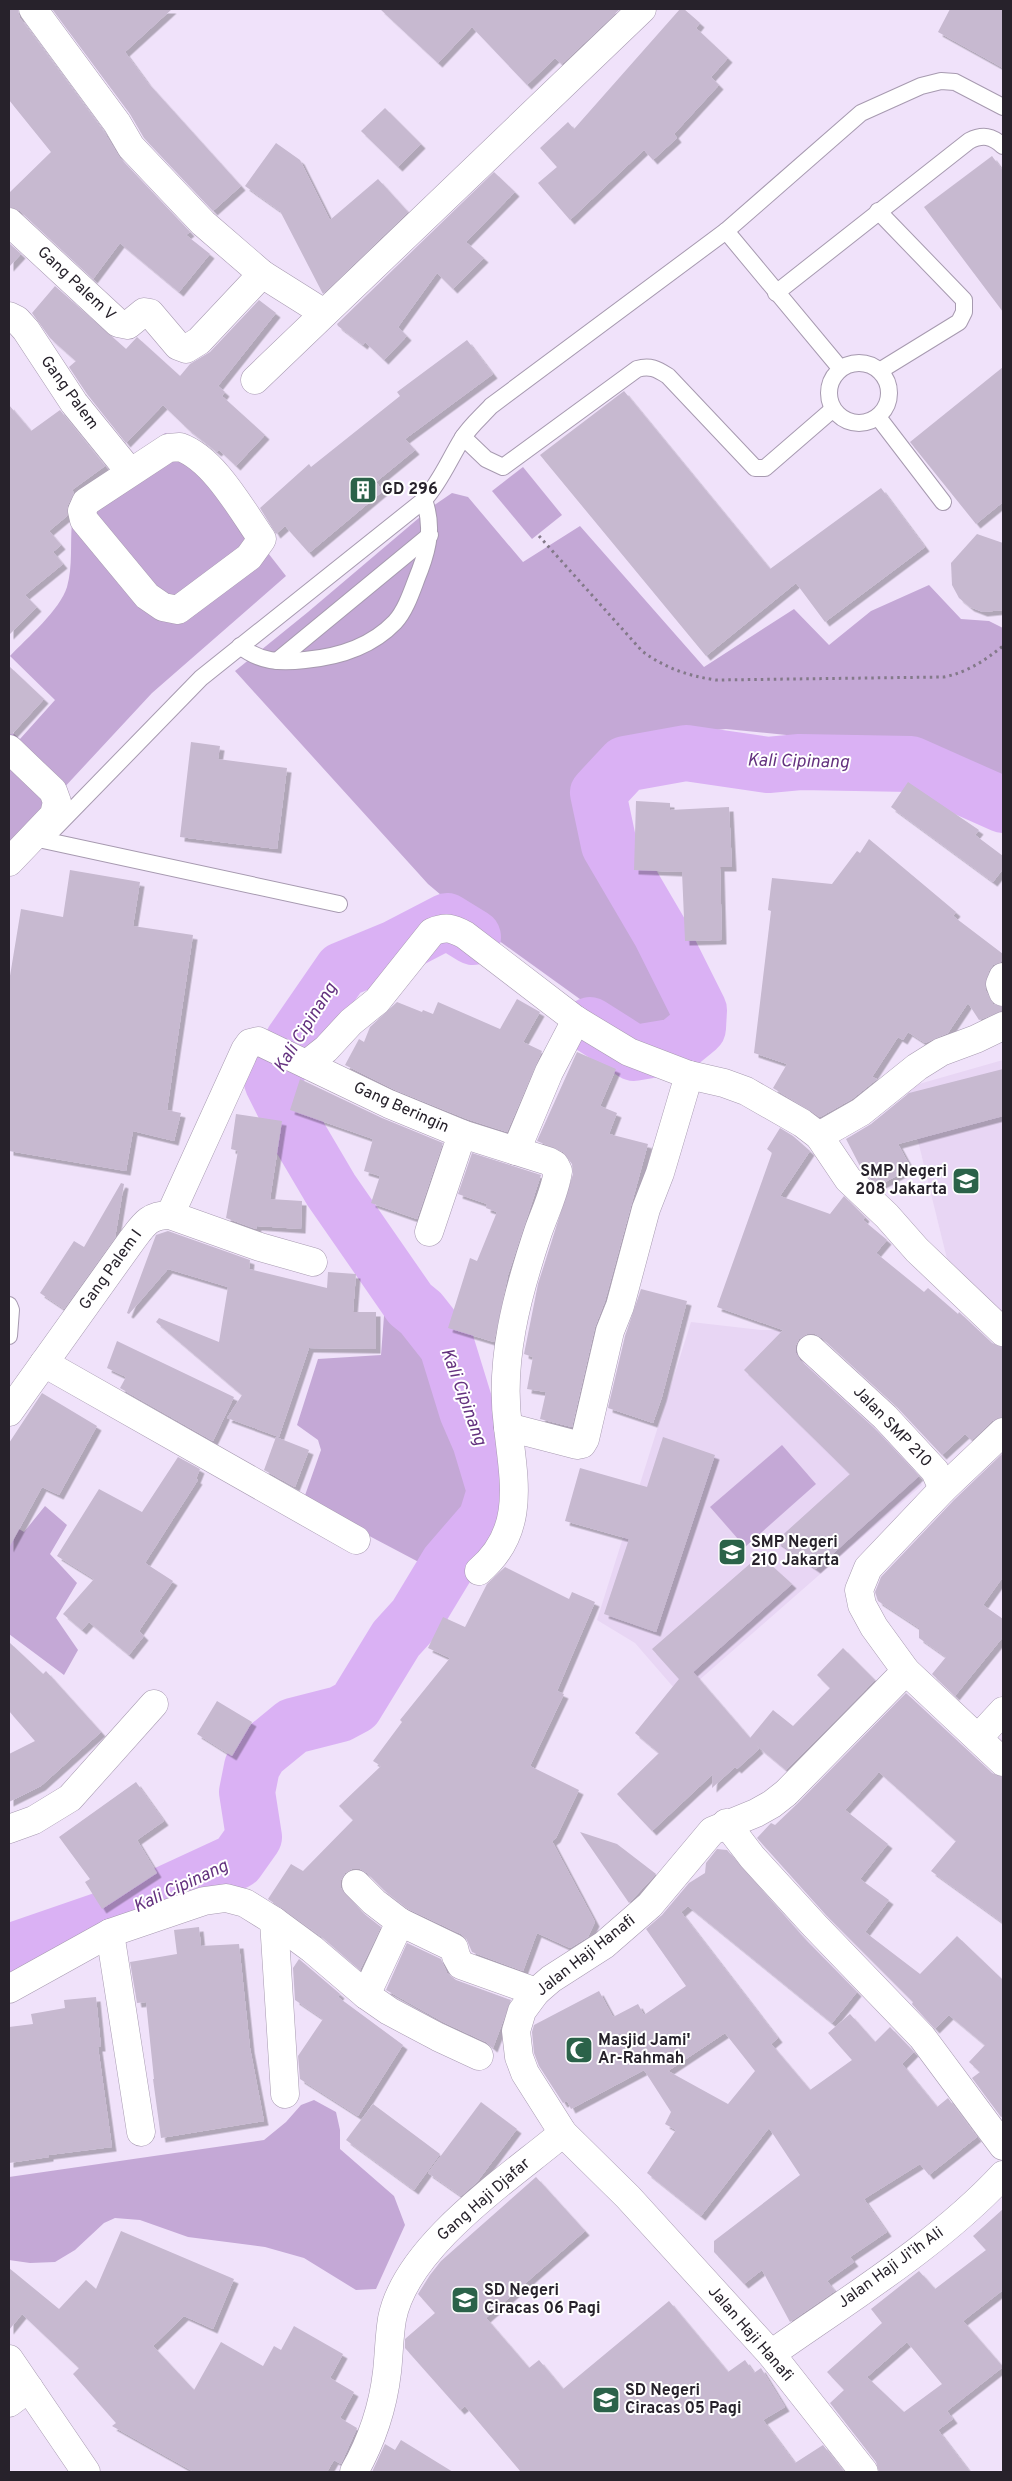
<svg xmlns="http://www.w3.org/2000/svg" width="1012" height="2481" font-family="Overpass,sans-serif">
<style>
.built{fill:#e8d6f4}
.green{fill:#c4a8d6}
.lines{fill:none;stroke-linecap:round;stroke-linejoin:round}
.river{stroke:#dab1f4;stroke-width:56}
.building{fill:#c7b9d0;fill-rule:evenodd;filter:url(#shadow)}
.lane-casing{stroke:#a79ab0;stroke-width:18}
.street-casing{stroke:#a79ab0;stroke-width:29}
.secondary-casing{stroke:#a79ab0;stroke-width:29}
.path{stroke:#837989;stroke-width:3;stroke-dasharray:2.5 4;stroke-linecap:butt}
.lane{stroke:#fff;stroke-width:16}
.street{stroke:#fff;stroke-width:28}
.secondary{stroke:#fff;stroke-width:28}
.labels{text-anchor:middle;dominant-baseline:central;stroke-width:4;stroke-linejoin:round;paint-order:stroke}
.street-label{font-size:16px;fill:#27222b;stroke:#fff}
.poi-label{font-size:16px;font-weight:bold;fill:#27222b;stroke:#fff;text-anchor:start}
.water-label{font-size:18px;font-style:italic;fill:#64327f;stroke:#fff}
</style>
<defs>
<filter id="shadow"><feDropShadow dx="4.5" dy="4.5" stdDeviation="0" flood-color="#0004"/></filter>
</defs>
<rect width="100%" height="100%" fill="#f0e2fa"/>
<g class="built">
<polygon points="1003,1060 1003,1328 951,1275 905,1088"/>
<polygon points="691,1322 761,1330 779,1330 904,1448 922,1485 681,1696 635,1643 597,1620"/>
</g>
<g class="green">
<path d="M 165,433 L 178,438 L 286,576 L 152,693 L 9,847 L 9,730 L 20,739 L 55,700 L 10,656 C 27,638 60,610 67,587 C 73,566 70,543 72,522 Z"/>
<polygon points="523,467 562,515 532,539 492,491"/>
<polygon points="452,493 468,497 523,562 580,526 704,667 794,609 829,645 871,611 929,585 961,619 989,621 1003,628 1003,792 990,781 939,760 895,746 726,729 639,737 586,783 588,852 680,1006 667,1029 647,1043 634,1038 473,922 428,884 235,671 308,612 433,506"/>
<path d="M 385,1303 C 390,1305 398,1307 402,1311 C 416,1324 481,1458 481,1475 C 481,1506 448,1546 430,1568 L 303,1501 L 321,1450 L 318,1440 L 297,1425 L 318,1359 L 381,1355 Z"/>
<polygon points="782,1445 816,1484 745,1547 710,1507"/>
<polygon points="45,1506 67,1525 50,1554 77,1583 56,1618 78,1650 64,1675 9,1634 9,1523 24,1532"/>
<polygon points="314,2100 336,2112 340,2130 340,2149 394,2196 405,2225 376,2289 356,2290 304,2258 265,2247 188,2237 140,2220 115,2218 104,2223 75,2250 55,2262 30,2263 9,2260 9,2177 264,2140 286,2122 301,2105"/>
</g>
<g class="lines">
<g class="river">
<polyline points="590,1025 634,1053 676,1046 698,1028 699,1010 660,932 609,845 598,793 625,764 686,753 768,765 800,762 911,764 1003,805"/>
<polyline points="9,1952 131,1910 237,1861 254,1837 247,1792 252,1767 260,1753 293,1726 340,1714 355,1706 396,1639 416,1617 448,1564 486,1520 495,1491 480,1441 467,1411 447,1346 421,1313 410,1304 331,1190 298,1134 272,1082 293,1041 342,970 393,949 447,921 473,937"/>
</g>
</g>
<g class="building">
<polygon points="9,9 18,9 20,18 104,132 120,158 190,232 186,235 210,254 179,292 120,243 93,279 20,211 9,207 9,193 51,152 9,100"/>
<polygon points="52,9 172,9 125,52 147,82 241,186 213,211 144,138 130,114"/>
<polygon points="380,9 620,9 562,64 555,58 527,85 472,27 438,63"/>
<polygon points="680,9 684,9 700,23 696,28 728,58 711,77 719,85 674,134 677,138 653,160 644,150 570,220 538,183 557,167 540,148 568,122 574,129"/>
<polygon points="950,9 1003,9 1003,68 938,32"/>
<polygon points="385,108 421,144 398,167 361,131"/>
<polygon points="276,143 300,160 330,220 378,179 408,212 323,294 280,211 245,186"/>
<polygon points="992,156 1003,171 1003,312 924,207"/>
<polygon points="494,172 515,192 466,242 484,258 453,289 437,273 398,327 407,336 384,360 365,342 363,345 338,326 337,324"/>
<polygon points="9,243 21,254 9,267"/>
<polygon points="55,286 126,349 137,337 180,376 190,364 210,352 259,300 276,313 218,386 225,392 222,396 265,435 236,466 219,450 217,452 188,429 163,405 126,443 87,394 69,367 76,361 50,338 32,313"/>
<polygon points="467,340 493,374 405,439 415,450 376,482 383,491 309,553 285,526 276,534 260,508 309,464 311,467 400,396 397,392"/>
<polygon points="1003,367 1003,502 976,524 910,442"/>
<polygon points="624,391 770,569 881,488 925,547 825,622 796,583 706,656 540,455"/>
<polygon points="9,405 31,431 60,410 105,466 72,490 74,493 68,505 67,516 49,531 61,545 53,552 63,564 25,595 37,607 9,635"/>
<polygon points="977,534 1003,543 1003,610 983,612 970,607 959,598 952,585 951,563"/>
<polygon points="9,666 44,699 12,734 9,734"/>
<polygon points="191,742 220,746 218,759 287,768 277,849 180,837"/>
<polygon points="908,782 979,830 975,835 1003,856 1003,869 993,882 891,807"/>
<polygon points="636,801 670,803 670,810 729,807 732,867 720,867 722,940 685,941 682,872 634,870"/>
<polygon points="869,839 956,912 953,916 1003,954 1001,962 993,965 989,971 985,989 993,1004 1003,1007 1003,1011 979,1020 968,1003 948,1033 925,1043 908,1032 903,1040 898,1037 872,1077 877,1079 852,1099 820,1117 773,1088 787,1064 754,1053 771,911 768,910 772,878 832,884 857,851 860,853"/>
<polygon points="70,870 140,882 133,926 193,935 167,1110 181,1113 174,1141 133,1131 126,1171 9,1151 9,982 21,909 63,917"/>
<polygon points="517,999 540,1012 523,1042 542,1051 507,1132 467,1119 395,1090 345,1065 359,1039 364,1042 370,1027 397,1002 422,1012 423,1010 433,1014 438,1002 500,1029"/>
<polygon points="577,1052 616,1069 600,1106 617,1113 609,1134 648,1144 605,1301 595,1327 572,1427 540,1419 546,1392 527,1389 533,1357 524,1354 538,1284 573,1174 572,1164 563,1152 537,1141"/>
<polygon points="1003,1069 1003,1116 898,1144 911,1168 878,1186 863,1172 846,1139 871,1124 909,1093"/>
<polygon points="300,1079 382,1118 443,1143 417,1219 371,1203 380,1176 364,1171 373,1139 290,1110"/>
<polygon points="236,1114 282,1121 270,1199 302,1201 301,1229 257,1226 256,1229 226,1218 238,1151 231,1149"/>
<polygon points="780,1128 793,1136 810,1151 780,1196 830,1214 844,1196 865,1217 863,1220 887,1240 876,1253 924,1292 928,1288 958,1314 959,1312 992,1343 1003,1347 1003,1417 992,1421 972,1440 965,1434 942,1455 896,1406 822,1338 815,1334 807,1334 799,1339 796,1345 796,1353 800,1360 874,1428 919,1476 816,1569 776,1541 850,1474 744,1370 783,1330 717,1307 772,1153 767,1149"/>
<polygon points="472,1153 541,1175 508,1275 494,1342 448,1328 470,1258 477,1261 497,1212 486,1208 487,1204 458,1194"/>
<polygon points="121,1183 124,1184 115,1238 64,1309 40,1293 74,1241 84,1247"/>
<polygon points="168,1231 250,1260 249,1269 327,1288 328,1272 356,1274 353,1312 376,1312 376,1349 309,1348 279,1437 227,1418 242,1395 156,1322 159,1318 219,1342 228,1287 168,1269 129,1314 127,1313 156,1235"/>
<polygon points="641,1289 687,1301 662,1397 653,1423 608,1408 625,1336"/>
<polygon points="117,1341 234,1397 213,1441 120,1388 126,1377 107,1368"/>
<polygon points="42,1393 97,1426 59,1495 42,1487 9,1548 9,1443"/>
<polygon points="276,1437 309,1450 295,1487 264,1470"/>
<polygon points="663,1437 715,1455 656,1632 604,1614 629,1539 565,1521 580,1468 647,1487"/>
<polygon points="1003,1453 1003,1577 983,1605 1003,1619 1003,1637 955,1696 932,1674 946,1657 919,1638 919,1628 878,1601 875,1592 881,1577 954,1500"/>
<polygon points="178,1457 200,1469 196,1479 198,1480 145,1563 173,1581 139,1631 144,1636 129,1655 89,1622 82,1630 63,1614 94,1579 57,1556 99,1489 142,1512"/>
<polygon points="760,1555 792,1584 693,1672 750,1738 773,1710 793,1726 830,1688 817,1675 843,1648 875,1680 786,1770 756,1745 759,1749 737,1769 735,1767 712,1788 713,1774 652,1831 617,1794 659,1753 635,1733 679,1679 652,1649"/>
<polygon points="505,1567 569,1599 572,1592 595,1602 557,1691 564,1694 530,1766 579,1790 556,1838 552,1841 595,1922 588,1937 570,1948 537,1933 523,1971 472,1952 466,1938 461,1934 408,1909 384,1890 367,1873 360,1869 352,1869 345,1873 341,1880 341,1888 363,1913 381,1927 360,1970 321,1936 268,1899 291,1864 303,1871 353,1820 339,1806 381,1766 373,1761 402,1722 400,1720 450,1658 428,1648 443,1617 465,1627 487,1584"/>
<polygon points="9,1642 43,1674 46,1671 101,1732 41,1786 9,1802 9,1754 35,1741 9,1711"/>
<polygon points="906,1693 992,1773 1003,1777 1003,1923 931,1871 956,1841 879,1772 845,1810 888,1844 860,1879 889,1900 865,1932 920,1974 957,1936 1003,1980 1003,2116 1001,2117 972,2078 980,2072 969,2062 985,2045 949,2015 935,2029 912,2004 913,2002 826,1915 757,1838 771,1823 775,1825 797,1804"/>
<polygon points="217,1701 252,1722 232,1756 197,1734"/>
<polygon points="136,1782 164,1821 137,1840 157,1873 102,1909 85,1882 90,1879 59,1837"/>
<polygon points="580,1832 617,1844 656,1874 629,1903"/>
<path d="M 717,1849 L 727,1850 L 803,1937 L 857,1992 L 832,2023 L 688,1906 L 681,1912 L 778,2038 L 771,2044 L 810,2090 L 852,2060 L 828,2033 L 850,2014 L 875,2042 L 890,2027 L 914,2052 L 902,2064 L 937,2107 L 948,2098 L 977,2137 L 929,2175 L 920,2164 L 864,2199 L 887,2232 L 850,2257 L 854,2262 L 827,2281 L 835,2291 L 790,2322 L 762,2270 L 744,2284 L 714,2252 L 714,2241 L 800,2175 L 769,2128 L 701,2216 L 647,2173 L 676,2130 L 665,2124 L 671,2112 L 644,2070 L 571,2109 L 567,2101 L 563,2103 L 539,2066 L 534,2053 L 532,2032 L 534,2025 L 599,1991 L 613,2017 L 638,2004 L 644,2015 L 686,1986 L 646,1929 L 662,1915 L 689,1883 L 705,1873 L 706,1863 ZM 725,2033 L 755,2071 L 728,2104 L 668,2071 Z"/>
<polygon points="199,1927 201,1946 239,1944 250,2048 264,2121 161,2138 153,2079 154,2079 146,2002 137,2003 130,1962 177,1954 174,1930"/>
<polygon points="407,1943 441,1959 447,1973 456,1980 511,2000 493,2048 486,2042 445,2023 386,1990"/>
<polygon points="299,1959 340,1994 338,1997 403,2045 358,2116 300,2079 298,2056 323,2019 295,2000 293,1968"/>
<polygon points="96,1997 101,2047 98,2047 112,2147 49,2155 49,2157 9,2163 9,2027 33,2024 31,2014 65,2008 64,2000"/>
<polygon points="481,2102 517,2129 477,2182 461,2196 428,2173"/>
<polygon points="373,2104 440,2154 414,2190 346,2140"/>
<polygon points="536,2177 585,2231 486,2318 529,2368 539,2360 563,2389 669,2301 728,2372 745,2360 754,2373 761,2368 785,2407 763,2420 795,2463 823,2445 844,2472 521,2472 465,2406 460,2410 405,2348 405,2339 435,2313 418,2294 430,2275 441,2261"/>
<path d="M 1003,2209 L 1003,2290 L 963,2321 L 1003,2367 L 947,2411 L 953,2419 L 938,2430 L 970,2472 L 879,2472 L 876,2462 L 830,2403 L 844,2390 L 827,2372 L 882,2323 L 871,2309 L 919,2271 L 935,2289 L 986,2250 L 973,2236 ZM 907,2342 L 942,2384 L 904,2412 L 867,2377 Z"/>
<polygon points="121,2231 234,2279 213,2329 184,2316 153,2346 194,2390 221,2342 263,2366 274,2346 281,2350 294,2326 343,2354 330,2378 354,2392 340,2418 357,2428 341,2464 334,2460 327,2472 194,2472 112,2426 116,2423 73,2374 79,2368 22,2314 9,2330 9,2268 59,2309 86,2280 96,2289"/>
<polygon points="401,2440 453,2472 372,2472 385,2444 395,2450"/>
</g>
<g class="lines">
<defs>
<g id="lane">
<polyline points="878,211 964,300 964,312 959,322 881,370"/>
<polyline points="726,231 840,368"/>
<path d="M 776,293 L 969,141 C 983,134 992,136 1003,146"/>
<circle cx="859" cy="393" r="30"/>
<polyline points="878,417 943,502"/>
<path d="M 463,437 L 486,459 L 503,467 L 637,369 C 650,365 657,369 668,376 L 755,468 L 765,468 L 832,410"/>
<path d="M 240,646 C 260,662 280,663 305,660 C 338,657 371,647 395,622 C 407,609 413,587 420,570 C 429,546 433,525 424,500"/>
<polyline points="277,661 430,535"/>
<path d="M 53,830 L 201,678 L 424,500 C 441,481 449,460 462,439 C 469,427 482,416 491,406 L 726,231 L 861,113 L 921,86 L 941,81 L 955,82 L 1003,107"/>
<polyline points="43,840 339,904"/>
<polyline points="9,1305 11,1310 9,1336"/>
</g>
<g id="street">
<polyline points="9,222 118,323 128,325 144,312 150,313 178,346 186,349 199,341 262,274 203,223 131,147 117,123 33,9"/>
<polyline points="262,274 324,313"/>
<polyline points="9,316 17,320 26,330 74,403 130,472"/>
<polyline points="255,380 642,9"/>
<path d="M 180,447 C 214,459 241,509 262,539 L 249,557 L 178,610 L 163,607 L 147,596 L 84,520 L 82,511 L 86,502 L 168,448 Z"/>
<polyline points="9,749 53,791 57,802 54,815 9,862"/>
<polyline points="1003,977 1000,984 1003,992"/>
<path d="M 307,1064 L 326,1049 L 351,1022 L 377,1001 L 432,932 C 446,926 452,928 465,935 L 576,1020 L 629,1052 L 689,1075 L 724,1083 L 746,1091 L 802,1123 L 819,1136 L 848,1179 L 887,1216 L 917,1250 L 1003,1332"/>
<path d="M 462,1134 L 548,1161 L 555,1165 L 558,1171 C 555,1192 545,1212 538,1232 C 517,1295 499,1361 508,1427"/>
<polyline points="819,1136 861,1112 917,1067 941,1052 976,1039 1003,1026"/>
<polyline points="516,1151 549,1072 576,1020"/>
<polyline points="170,1215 245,1050 250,1043 258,1041 389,1104 462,1134 429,1232"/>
<polyline points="811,1349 885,1417 935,1471 943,1489"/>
<polyline points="44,1363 356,1540"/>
<path d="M 9,1412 L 132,1240 C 144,1224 149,1215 170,1215 L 260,1247 L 313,1262"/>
<polyline points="1003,1432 943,1489 868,1568 859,1590 862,1605 874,1627 906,1671 1003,1762"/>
<path d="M 479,1571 C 526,1531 514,1481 508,1427 L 577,1445 L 582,1444 L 585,1439 L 610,1331 L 620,1306 L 646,1209 L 660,1173 L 689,1075"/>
<polyline points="978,1738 1003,1711"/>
<polyline points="726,1823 752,1857 815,1926 922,2037 1003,2146"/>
<polyline points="9,1829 34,1820 70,1798 154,1704"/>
<polyline points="356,1884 374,1902 400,1922 454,1948 456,1956 461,1965 536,1992"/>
<polyline points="274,1921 285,2094"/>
<polyline points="110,1933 141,2132"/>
<polyline points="9,1989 110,1933 204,1901 226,1898 245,1903 274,1921 312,1949 366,1995 389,2011 438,2037 479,2056"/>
<polyline points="366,1995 400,1922"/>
<path d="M 771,2354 C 849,2299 939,2244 1003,2175"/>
<polyline points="9,2403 29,2388"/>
<path d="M 354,2472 C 371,2442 383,2407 387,2372 C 389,2355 389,2337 392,2319 C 406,2246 508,2179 563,2133"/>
<polyline points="864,2472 771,2354 628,2197 563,2133 525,2073 519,2057 516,2031 522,2011 536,1992 551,1979 604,1945 650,1905 712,1831 756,1813 772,1804 786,1793 906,1671"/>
</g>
<polyline id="secondary" points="9,2359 86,2472"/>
</defs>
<use href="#lane" class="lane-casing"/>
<use href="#street" class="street-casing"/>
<use href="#secondary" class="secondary-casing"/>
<path class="path" d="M 539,536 L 642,651 C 665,668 688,676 716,680 L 944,677 C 968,672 984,661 1003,646"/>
<use href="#lane" class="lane"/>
<use href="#street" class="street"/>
<use href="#secondary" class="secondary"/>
</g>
<defs>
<symbol id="building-square" viewBox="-11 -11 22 22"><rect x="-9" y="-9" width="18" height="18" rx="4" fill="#2b6249" stroke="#fff"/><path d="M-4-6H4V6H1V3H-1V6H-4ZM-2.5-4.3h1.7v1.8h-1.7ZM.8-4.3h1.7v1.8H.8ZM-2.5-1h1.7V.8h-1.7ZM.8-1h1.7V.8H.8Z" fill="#fff"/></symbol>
<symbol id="school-square" viewBox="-11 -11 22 22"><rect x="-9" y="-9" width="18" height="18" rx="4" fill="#2b6249" stroke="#fff"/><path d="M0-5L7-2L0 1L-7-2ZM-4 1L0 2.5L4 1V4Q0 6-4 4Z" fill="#fff"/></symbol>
<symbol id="mosque-square" viewBox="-11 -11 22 22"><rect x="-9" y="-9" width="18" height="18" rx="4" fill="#2b6249" stroke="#fff"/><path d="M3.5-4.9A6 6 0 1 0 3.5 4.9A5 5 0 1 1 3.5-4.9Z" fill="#fff"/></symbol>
</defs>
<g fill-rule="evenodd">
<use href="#building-square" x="347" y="474" width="32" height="32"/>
<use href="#school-square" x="950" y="1165" width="32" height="32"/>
<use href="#school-square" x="716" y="1536" width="32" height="32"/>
<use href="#mosque-square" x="563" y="2034" width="32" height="32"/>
<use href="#school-square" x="449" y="2284" width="32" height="32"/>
<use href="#school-square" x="590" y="2384" width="32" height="32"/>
</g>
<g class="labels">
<g class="street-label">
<text transform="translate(76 284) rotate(43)">Gang Palem V</text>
<text transform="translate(69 393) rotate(54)">Gang Palem</text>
<text transform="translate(401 1108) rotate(24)">Gang Beringin</text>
<text transform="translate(111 1270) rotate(-54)">Gang Palem I</text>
<text transform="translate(892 1427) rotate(46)">Jalan SMP 210</text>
<text transform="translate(586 1956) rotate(-38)">Jalan Haji Hanafi</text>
<text transform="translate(484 2200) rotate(-41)">Gang Haji Djafar</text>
<text transform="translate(891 2268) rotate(-36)">Jalan Haji Ji'ih Ali</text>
<text transform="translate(750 2334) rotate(49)">Jalan Haji Hanafi</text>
</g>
<g class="poi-label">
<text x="382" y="490">GD 296</text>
<text x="947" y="1172" text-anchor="end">SMP Negeri<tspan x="947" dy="18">208 Jakarta</tspan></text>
<text x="751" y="1543">SMP Negeri<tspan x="751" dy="18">210 Jakarta</tspan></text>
<text x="598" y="2041">Masjid Jami'<tspan x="598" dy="18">Ar-Rahmah</tspan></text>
<text x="484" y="2291">SD Negeri<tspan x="484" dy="18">Ciracas 06 Pagi</tspan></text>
<text x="625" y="2391">SD Negeri<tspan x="625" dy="18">Ciracas 05 Pagi</tspan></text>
</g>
<g class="water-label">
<text transform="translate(798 762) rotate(1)">Kali Cipinang</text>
<text transform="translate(306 1028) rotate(-58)">Kali Cipinang</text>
<text transform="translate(463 1397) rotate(70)">Kali Cipinang</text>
<text transform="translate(181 1887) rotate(-25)">Kali Cipinang</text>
</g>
</g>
<rect width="1012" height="2481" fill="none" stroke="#27222b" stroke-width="20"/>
</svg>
